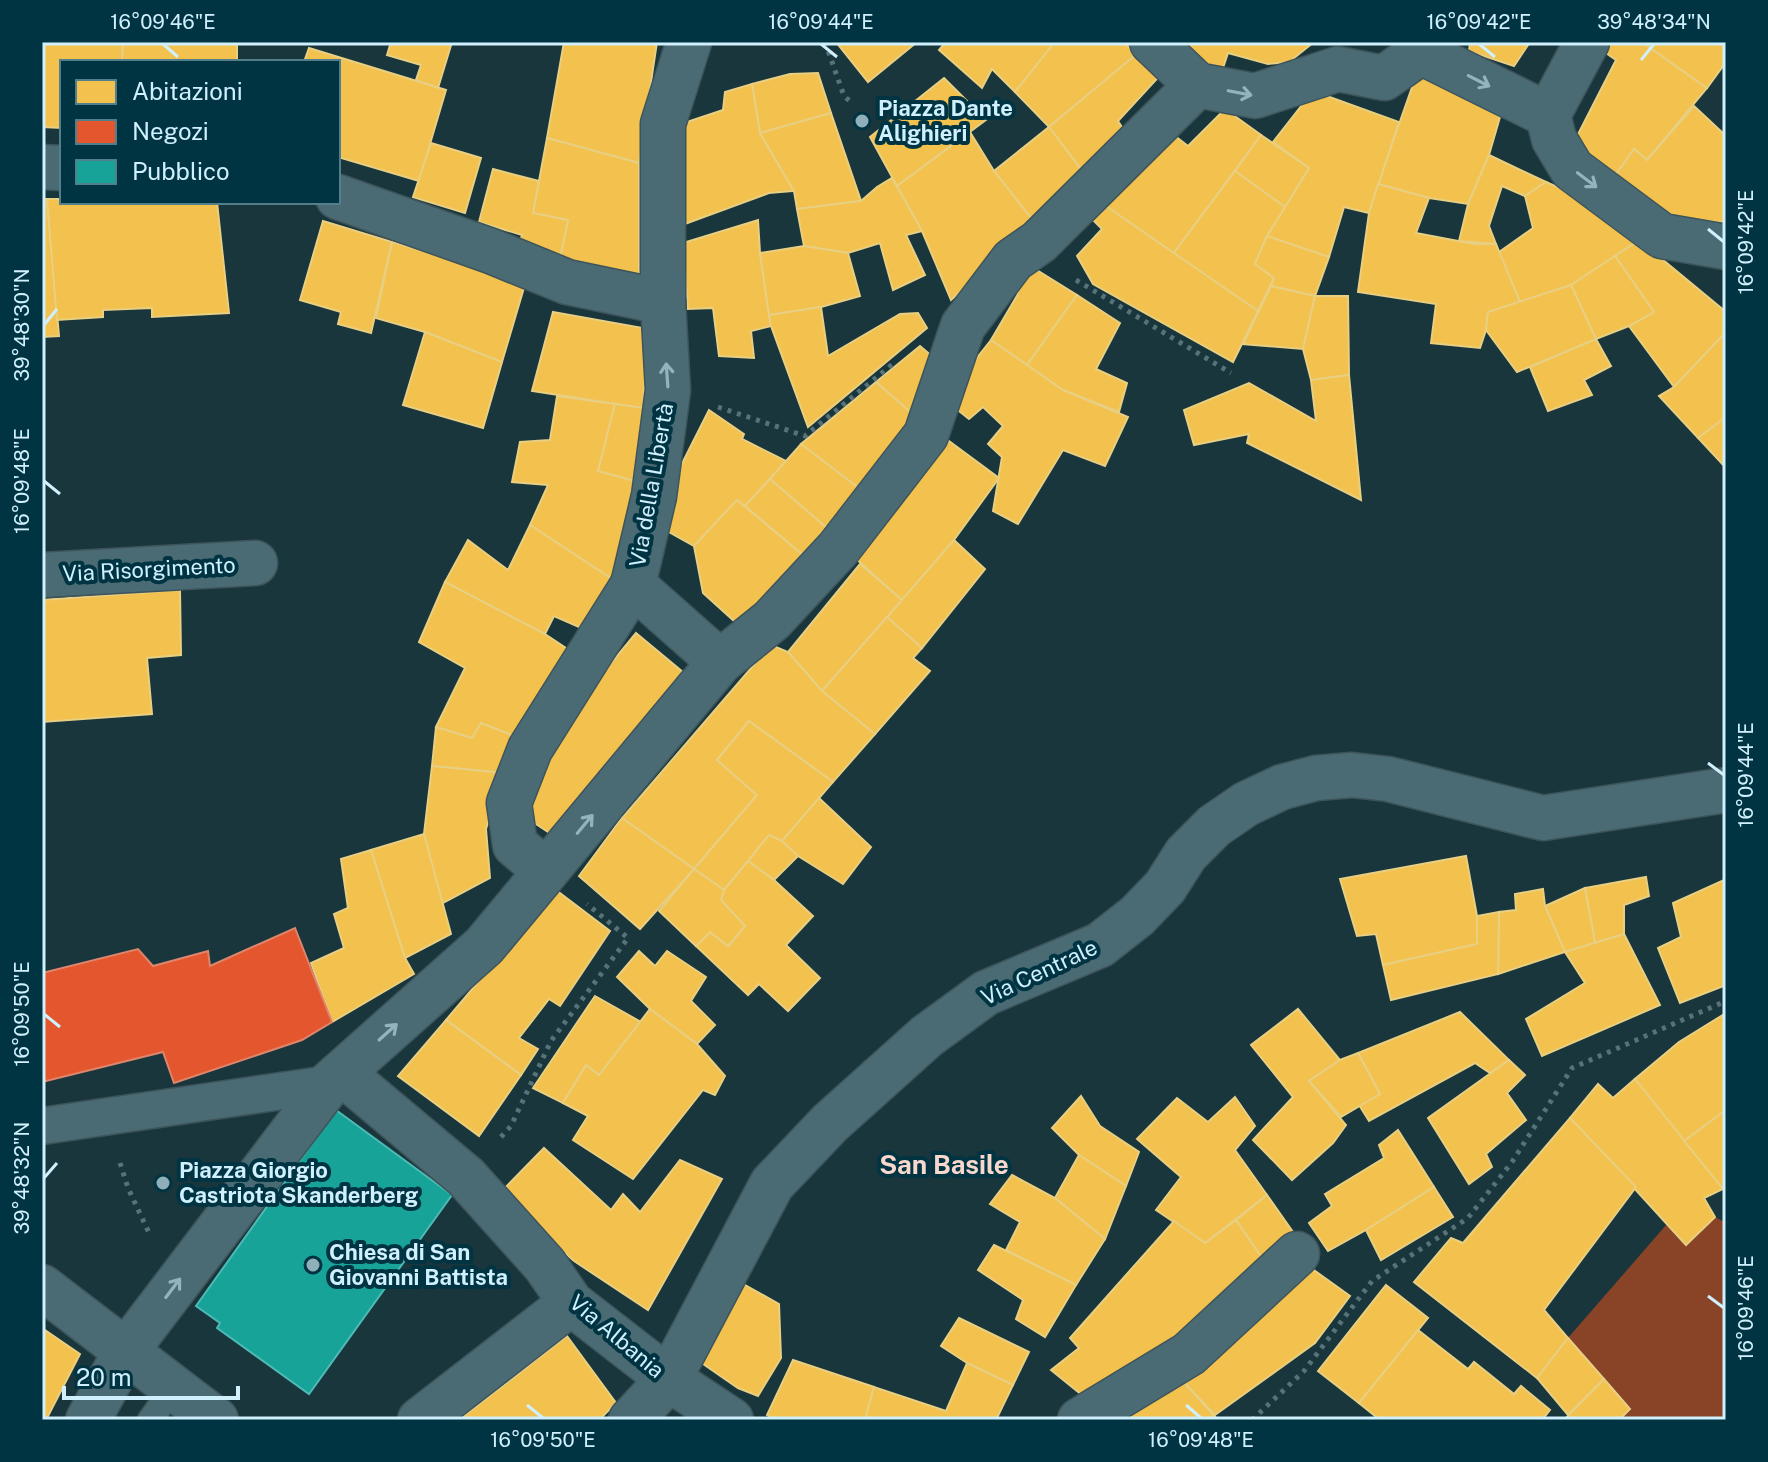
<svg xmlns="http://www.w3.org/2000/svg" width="1768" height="1462" font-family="'Public Sans',sans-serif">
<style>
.green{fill:#894427}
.homes{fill:#f2c14e;stroke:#e8cf82;stroke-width:2}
.shops{fill:#e4572e;stroke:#de856c;stroke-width:2}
.public{fill:#17a398;stroke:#4ebab6;stroke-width:2}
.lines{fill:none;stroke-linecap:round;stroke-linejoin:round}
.service-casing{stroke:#3e545b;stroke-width:27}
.pedestrian-casing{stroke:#3e545b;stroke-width:39}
.minor-casing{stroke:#3e545b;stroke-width:47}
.tertiary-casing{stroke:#3e545b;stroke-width:47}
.path{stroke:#577279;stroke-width:5;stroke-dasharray:4 6;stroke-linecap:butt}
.service{stroke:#4a6b73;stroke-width:24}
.pedestrian{stroke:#4a6b73;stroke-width:36}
.minor{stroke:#4a6b73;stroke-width:44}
.tertiary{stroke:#4a6b73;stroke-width:44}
.oneway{stroke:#93b4be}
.ticks{fill:none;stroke:#cff0fc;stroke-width:3}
.poi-dot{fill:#8fafb9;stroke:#003442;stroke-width:3}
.labels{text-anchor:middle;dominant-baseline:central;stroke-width:8;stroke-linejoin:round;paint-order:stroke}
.poi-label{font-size:22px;font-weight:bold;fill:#cff0fc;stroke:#003442;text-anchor:start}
.street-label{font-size:22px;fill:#cff0fc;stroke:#003442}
.quarter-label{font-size:26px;font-weight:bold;fill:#f8d7cc;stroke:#003442}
.neatline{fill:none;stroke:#cff0fc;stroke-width:3}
.ticks-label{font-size:20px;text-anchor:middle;fill:#cff0fc}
</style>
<rect width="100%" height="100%" fill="#19363d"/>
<polygon class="green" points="1715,1217 1726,1223 1726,1420 1619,1420 1629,1408 1568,1338 1667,1224 1686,1245"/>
<g class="homes">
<polygon points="42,42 123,42 122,62 62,62 62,128 42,127"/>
<polygon points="123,42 237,42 237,62 122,62"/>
<polygon points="391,42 452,42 438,88 416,80 421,65 387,55"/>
<polygon points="564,42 657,42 639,163 547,138"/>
<polygon points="836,42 917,42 868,82"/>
<polygon points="946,42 1055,42 1015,92 992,69 982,88 939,50"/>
<polygon points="1055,42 1124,42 1137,55 1049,127 1015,92"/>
<polygon points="1184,42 1314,42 1289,62 1268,64 1228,53 1221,74 1182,47"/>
<polygon points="1470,42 1530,42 1514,66 1469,51"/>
<polygon points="1604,42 1642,42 1707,88 1647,160 1634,149 1612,180 1571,148 1616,60 1600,49"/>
<polygon points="1642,42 1726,42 1726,62 1707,88"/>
<polygon points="1145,47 1165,70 1118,121 1128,136 1086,176 1049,127"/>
<polygon points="309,48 446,90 419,181 338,157 338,62 304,62"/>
<polygon points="818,73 831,113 760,133 752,84 790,74"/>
<polygon points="1417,73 1451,88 1500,117 1489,155 1468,204 1429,198 1378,184"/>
<polygon points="944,78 986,120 897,186 870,137"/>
<polygon points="752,84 760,133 794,191 769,193 682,225 678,125 723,110 725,92"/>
<polygon points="1313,91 1399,122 1369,213 1344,207 1329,257 1267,236 1309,168 1273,142"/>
<polygon points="1694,106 1726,136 1726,222 1687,221 1628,196 1612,180 1634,149 1647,160"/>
<polygon points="1225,109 1261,135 1173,254 1103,204 1170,132 1188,146"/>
<polygon points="831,113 861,201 797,209 794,191 760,133"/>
<polygon points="1049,127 1086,176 1035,223 994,171"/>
<polygon points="970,132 994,171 1035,223 951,300 922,231 897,186"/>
<polygon points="1261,135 1309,168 1285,207 1235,171"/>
<polygon points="547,138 639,163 639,278 559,263 568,220 533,213"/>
<polygon points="431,143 481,158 465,213 413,197"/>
<polygon points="1489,155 1546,182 1525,196 1502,186 1489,226 1496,244 1459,241 1468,204"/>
<polygon points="493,169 539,181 533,213 568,220 559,263 517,252 522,235 479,222"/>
<polygon points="1235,171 1285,207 1267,236 1255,264 1274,278 1258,311 1173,254"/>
<polygon points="892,178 922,231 906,235 925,275 893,290 880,243 848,253 804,246 797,209 861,201 877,187"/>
<polygon points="1546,182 1564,190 1639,240 1571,285 1520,302 1499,252 1533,228 1525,196"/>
<polygon points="1378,184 1429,198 1416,233 1474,244 1496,244 1520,302 1488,312 1486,330 1480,348 1431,343 1436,304 1358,292 1369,213"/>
<polygon points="42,199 47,199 59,336 42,337"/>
<polygon points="47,199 62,199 62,202 217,202 229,313 152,317 152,308 103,310 103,317 57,320"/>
<polygon points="1103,204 1258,311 1233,362 1093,284 1077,256 1102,229 1091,218"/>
<polygon points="758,220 760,253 771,326 751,331 754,358 719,356 713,308 688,309 683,243"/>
<polygon points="323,221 392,242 371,333 338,324 341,312 300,300"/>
<polygon points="1267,236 1329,257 1315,296 1271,286 1274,278 1255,264"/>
<polygon points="1639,240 1726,312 1726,332 1674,387 1629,326 1654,312 1615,256"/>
<polygon points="392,242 526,281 502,362 425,332 376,318"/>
<polygon points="804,246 848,253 860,296 821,307 769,315 760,253"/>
<polygon points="1615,256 1654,312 1629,326 1596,339 1571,285"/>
<polygon points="1032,267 1077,295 1027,365 991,340 1018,294 1014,290"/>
<polygon points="1571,285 1596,339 1517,372 1486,330 1488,312"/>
<polygon points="1271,286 1315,296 1303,349 1243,344"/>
<polygon points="1077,295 1120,323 1096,369 1127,383 1119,412 1063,390 1027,365"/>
<polygon points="1315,296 1348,296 1349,375 1311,380 1303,349"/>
<polygon points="821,307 828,356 900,314 918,313 927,328 808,427 771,326 769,315"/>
<polygon points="553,312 643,328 646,361 643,408 532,391"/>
<polygon points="425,332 502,362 483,428 403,405"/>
<polygon points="1726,332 1726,417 1698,438 1659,396 1674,387"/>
<polygon points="1596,339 1611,366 1584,380 1592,395 1548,411 1530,367"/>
<polygon points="991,340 1063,390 1128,417 1105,466 1063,450 1018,524 993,511 1002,457 988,444 1003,426 983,407 969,419 944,399"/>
<polygon points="920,346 941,364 917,418 876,382"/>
<polygon points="1349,375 1361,500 1247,443 1249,434 1194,445 1184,410 1249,383 1316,421 1311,380"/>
<polygon points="876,382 917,418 865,493 801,444"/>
<polygon points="557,396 615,404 598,471 639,482 612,579 530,525 548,485 512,482 520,442 550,440"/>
<polygon points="615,404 643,408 639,482 598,471"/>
<polygon points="709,410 744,434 742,439 786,461 745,506 737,500 694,546 669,532 660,507"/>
<polygon points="1726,417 1726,468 1698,438"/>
<polygon points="949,441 999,478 954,540 902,600 854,557"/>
<polygon points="801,444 865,493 835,535 770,479"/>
<polygon points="770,479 835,535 810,561 745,506"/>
<polygon points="737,500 810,561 744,630 703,593 694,546"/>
<polygon points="530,525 612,579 588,631 554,616 545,634 445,582 468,540 508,570"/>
<polygon points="954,540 985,569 922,648 887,617"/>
<polygon points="860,564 902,600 822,691 788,652"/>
<polygon points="445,582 545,634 569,650 514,736 481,723 472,738 436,727 465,668 419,642"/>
<polygon points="180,590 181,655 147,658 152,714 42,722 42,600"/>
<polygon points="887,617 922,648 913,658 930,671 875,734 822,691"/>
<polygon points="636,633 684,673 551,834 527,818 538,752"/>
<polygon points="771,645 788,652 822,691 875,734 833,782 749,721 717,760 757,795 694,869 622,818"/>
<polygon points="749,721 833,782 782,841 769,835 724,890 694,869 757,795 717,760"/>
<polygon points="481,723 514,736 503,773 432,766 436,727 472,738"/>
<polygon points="432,766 503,773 486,829 490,878 441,904 424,834"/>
<polygon points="819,798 871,847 843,884 798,856 782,841"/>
<polygon points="622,818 694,869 640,929 579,876"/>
<polygon points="424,834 451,934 405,958 371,850"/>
<polygon points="769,835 782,841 798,856 774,880 748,861"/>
<polygon points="371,850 405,958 414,974 332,1022 311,963 344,948 334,914 348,908 341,859"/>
<polygon points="1466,856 1477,916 1477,944 1383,965 1376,934 1357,936 1340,879"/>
<polygon points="748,861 774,880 813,916 786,945 820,978 788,1011 759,984 748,995 696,946 710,932 728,946 745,926 721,900 724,890"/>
<polygon points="694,869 724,890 721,900 745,926 728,946 710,932 696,946 659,911"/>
<polygon points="1646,877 1649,896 1624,905 1624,934 1595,943 1585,888"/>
<polygon points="1724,880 1726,985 1680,1003 1658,948 1681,937 1673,903"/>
<polygon points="1585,888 1595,943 1565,952 1545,906"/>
<polygon points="1543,889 1545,906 1565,952 1498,974 1499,912 1516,910 1515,894"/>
<polygon points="556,890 610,931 560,1006 549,999 519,1038 538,1049 521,1075 446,1020"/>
<polygon points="1499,912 1498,974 1391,1000 1383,965 1477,944 1477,916"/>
<polygon points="1624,934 1660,1005 1542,1056 1526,1019 1585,983 1565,952"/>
<polygon points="639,951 655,966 667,951 706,977 691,1001 715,1025 697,1044 650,1009 617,977"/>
<polygon points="595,996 641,1022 599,1075 586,1065 563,1103 533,1088"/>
<polygon points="650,1009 697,1044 725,1076 715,1095 703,1090 633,1179 573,1140 588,1116 563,1103 586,1065 599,1075"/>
<polygon points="1298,1009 1340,1060 1309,1081 1346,1125 1333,1143 1292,1180 1253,1140 1293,1097 1251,1045"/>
<polygon points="1460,1012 1509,1060 1490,1073 1475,1063 1369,1121 1359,1105 1380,1094 1358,1053"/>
<polygon points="1726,1013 1726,1110 1684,1141 1635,1079 1679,1042"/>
<polygon points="446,1020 521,1075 479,1136 398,1076"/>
<polygon points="1358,1053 1380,1094 1341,1117 1309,1081 1340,1060"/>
<polygon points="1509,1060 1525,1075 1507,1093 1526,1120 1486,1154 1492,1167 1469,1184 1428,1118"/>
<polygon points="1635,1079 1723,1189 1704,1198 1715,1217 1686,1245 1570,1118 1598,1084 1613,1098"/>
<polygon points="1081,1096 1100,1126 1139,1152 1126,1186 1079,1155 1052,1128"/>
<polygon points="1235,1097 1255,1126 1235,1150 1267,1195 1205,1243 1156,1210 1181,1177 1137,1139 1177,1098 1208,1122"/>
<polygon points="1726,1110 1726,1187 1723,1189 1684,1141"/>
<polygon points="1570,1118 1636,1187 1544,1310 1568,1338 1537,1378 1414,1282 1451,1238 1463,1243"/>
<polygon points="1398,1130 1434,1187 1366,1230 1328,1251 1309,1223 1332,1206 1325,1194 1384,1158 1379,1145"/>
<polygon points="544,1148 611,1210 623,1194 640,1212 680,1160 722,1179 648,1310 574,1261 499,1194"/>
<polygon points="1079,1155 1126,1186 1105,1239 1055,1198"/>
<polygon points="1012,1175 1055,1198 1105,1239 1076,1285 1006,1250 1020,1222 990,1204"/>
<polygon points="1434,1187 1453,1217 1381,1260 1366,1230"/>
<polygon points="1267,1195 1298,1239 1268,1267 1236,1220"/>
<polygon points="1236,1220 1268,1267 1093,1404 1051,1370 1079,1348 1070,1338 1174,1221 1205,1243"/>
<polygon points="994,1245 1076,1285 1045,1337 1016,1319 1023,1300 978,1270"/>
<polygon points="1311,1268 1350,1296 1315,1343 1215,1415 1179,1377"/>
<polygon points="738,1281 779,1304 781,1358 758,1396 738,1388 693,1357"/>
<polygon points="1386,1285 1428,1318 1359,1403 1318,1371"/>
<polygon points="959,1318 1029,1352 1013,1385 967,1363 941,1346"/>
<polygon points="42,1328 80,1354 46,1420 42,1420"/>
<polygon points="1418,1330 1468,1369 1474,1362 1514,1394 1521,1386 1550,1410 1542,1420 1380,1420 1359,1403"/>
<polygon points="567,1336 616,1403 599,1420 459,1420"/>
<polygon points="1568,1338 1604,1379 1568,1415 1537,1378"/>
<polygon points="793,1360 874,1387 865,1420 776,1420 767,1415"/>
<polygon points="967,1363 1013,1385 996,1420 865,1420 874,1387 946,1411"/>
<polygon points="1179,1377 1218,1420 1097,1420"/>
<polygon points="1604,1379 1630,1409 1619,1420 1564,1420"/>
</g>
<polygon class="shops" points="295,928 332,1022 302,1040 174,1083 163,1052 42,1082 42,973 138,949 153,966 208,951 210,966"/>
<polygon class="public" points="336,1110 452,1195 309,1394 217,1328 220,1323 196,1306"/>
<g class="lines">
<defs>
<polyline id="service" points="150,1420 174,1387"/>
<polyline id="pedestrian" points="42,1126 329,1084"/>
<g id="minor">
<polyline points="689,42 663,124 663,302 668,390 654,496 633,585 720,662"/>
<polyline points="1152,42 1197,85 1255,96 1338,69 1384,78 1421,52 1548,115"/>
<polyline points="1548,115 1554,139 1572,169 1662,236 1726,247"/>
<polyline points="1548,115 1587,42"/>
<polyline points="42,167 62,168"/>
<polyline points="338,197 491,251 567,282 663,302"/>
<polyline points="42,575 255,563"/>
<polyline points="546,871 515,845 509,803 530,749 633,585"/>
<polyline points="342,1073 466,1177 545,1265 571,1303 669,1379 731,1420"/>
<polyline points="88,1420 126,1351 329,1084 484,946 720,662 772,620 838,549 926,435 963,326 1013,260 1039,242 1197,85"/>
<polyline points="420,1420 571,1303"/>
<polyline points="631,1420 669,1379 772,1184 830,1123 927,1036 986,993 1100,945 1137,916 1165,887 1186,854 1214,826 1246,804 1282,787 1316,778 1352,775 1388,779 1543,818 1726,790"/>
<polyline points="1080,1420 1189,1354 1297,1254"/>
</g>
<polyline id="tertiary" points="42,1287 216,1420"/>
</defs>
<use href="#service" class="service-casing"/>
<use href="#pedestrian" class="pedestrian-casing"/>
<use href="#minor" class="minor-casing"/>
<use href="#tertiary" class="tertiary-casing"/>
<g class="path">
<polyline points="825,42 844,96 853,104"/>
<polyline points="1076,280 1231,373"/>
<polyline points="718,407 805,436 894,363"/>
<polyline points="501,1137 511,1126 551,1041 628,938 587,904"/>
<polyline points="120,1163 128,1188 150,1235"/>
<polyline points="1252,1420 1304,1371 1372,1281 1468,1218 1512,1162 1572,1068 1726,1001"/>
</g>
<use href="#service" class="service"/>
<use href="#pedestrian" class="pedestrian"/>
<use href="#minor" class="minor"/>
<use href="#tertiary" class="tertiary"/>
</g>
<defs><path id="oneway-shaft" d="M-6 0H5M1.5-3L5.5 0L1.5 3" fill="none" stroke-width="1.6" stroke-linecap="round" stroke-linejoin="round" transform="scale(2)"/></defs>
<g class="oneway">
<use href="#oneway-shaft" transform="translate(1479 81) rotate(27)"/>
<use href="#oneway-shaft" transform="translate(1240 93) rotate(11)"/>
<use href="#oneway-shaft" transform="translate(1587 180) rotate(37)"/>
<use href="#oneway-shaft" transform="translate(667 375) rotate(-94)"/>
<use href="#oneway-shaft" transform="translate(585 824) rotate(-50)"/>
<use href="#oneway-shaft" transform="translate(388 1032) rotate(-42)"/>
<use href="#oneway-shaft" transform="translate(173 1288) rotate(-53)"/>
</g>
<path class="ticks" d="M 163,44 L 178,57M 821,44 L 837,57M 1479,44 L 1495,57M 1641,60 L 1654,44M 1708,229 L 1724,242M 44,325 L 57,309M 44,481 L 60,494M 1708,763 L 1724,775M 44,1014 L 60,1027M 44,1178 L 57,1163M 1708,1296 L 1724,1308M 527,1405 L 543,1418M 1186,1405 L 1201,1418"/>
<g class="poi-dot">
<circle cx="862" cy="121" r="8"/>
<circle cx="163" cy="1183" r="8"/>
<circle cx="313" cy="1265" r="8"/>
</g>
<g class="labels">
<g class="poi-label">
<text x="878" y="108">Piazza Dante<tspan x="878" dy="25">Alighieri</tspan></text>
<text x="179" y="1170">Piazza Giorgio<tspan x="179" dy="25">Castriota Skanderberg</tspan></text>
<text x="329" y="1252">Chiesa di San<tspan x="329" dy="25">Giovanni Battista</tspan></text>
</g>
<g class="street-label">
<text transform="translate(651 485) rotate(-80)">Via della Libertà</text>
<text transform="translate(149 569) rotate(-3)">Via Risorgimento</text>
<text transform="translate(1039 972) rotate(-25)">Via Centrale</text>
<text transform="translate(617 1336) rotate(40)">Via Albania</text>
</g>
<g class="quarter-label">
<text x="944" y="1164">San Basile</text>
</g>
</g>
<rect width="1768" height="1462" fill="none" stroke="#003442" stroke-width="88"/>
<rect x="60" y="60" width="280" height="144" fill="#003442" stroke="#537f8c" stroke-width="2"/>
<rect x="76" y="80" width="40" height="24" fill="#f2c14e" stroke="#537f8c" stroke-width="2"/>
<text x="132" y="100" font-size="24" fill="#cff0fc">Abitazioni</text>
<rect x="76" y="120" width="40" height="24" fill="#e4572e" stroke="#537f8c" stroke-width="2"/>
<text x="132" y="140" font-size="24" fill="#cff0fc">Negozi</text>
<rect x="76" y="160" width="40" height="24" fill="#17a398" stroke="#537f8c" stroke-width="2"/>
<text x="132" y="180" font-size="24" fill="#cff0fc">Pubblico</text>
<path d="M64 1386v12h174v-12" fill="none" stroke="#cff0fc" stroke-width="4"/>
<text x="76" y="1386" font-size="24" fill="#cff0fc" stroke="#003442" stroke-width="6" paint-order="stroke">20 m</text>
<rect x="44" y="44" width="1680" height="1374" class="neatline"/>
<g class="ticks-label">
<text x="163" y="29">16°09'46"E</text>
<text x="821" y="29">16°09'44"E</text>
<text x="1479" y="29">16°09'42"E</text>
<text x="1654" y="29">39°48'34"N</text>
<text transform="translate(1746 242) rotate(-90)" y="7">16°09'42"E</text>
<text transform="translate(22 325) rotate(-90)" y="7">39°48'30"N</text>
<text transform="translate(22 481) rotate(-90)" y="7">16°09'48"E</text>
<text transform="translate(1746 775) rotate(-90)" y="7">16°09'44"E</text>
<text transform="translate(22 1014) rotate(-90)" y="7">16°09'50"E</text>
<text transform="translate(22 1178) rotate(-90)" y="7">39°48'32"N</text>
<text transform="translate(1746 1308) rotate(-90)" y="7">16°09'46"E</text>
<text x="543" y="1447">16°09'50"E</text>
<text x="1201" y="1447">16°09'48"E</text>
</g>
</svg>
